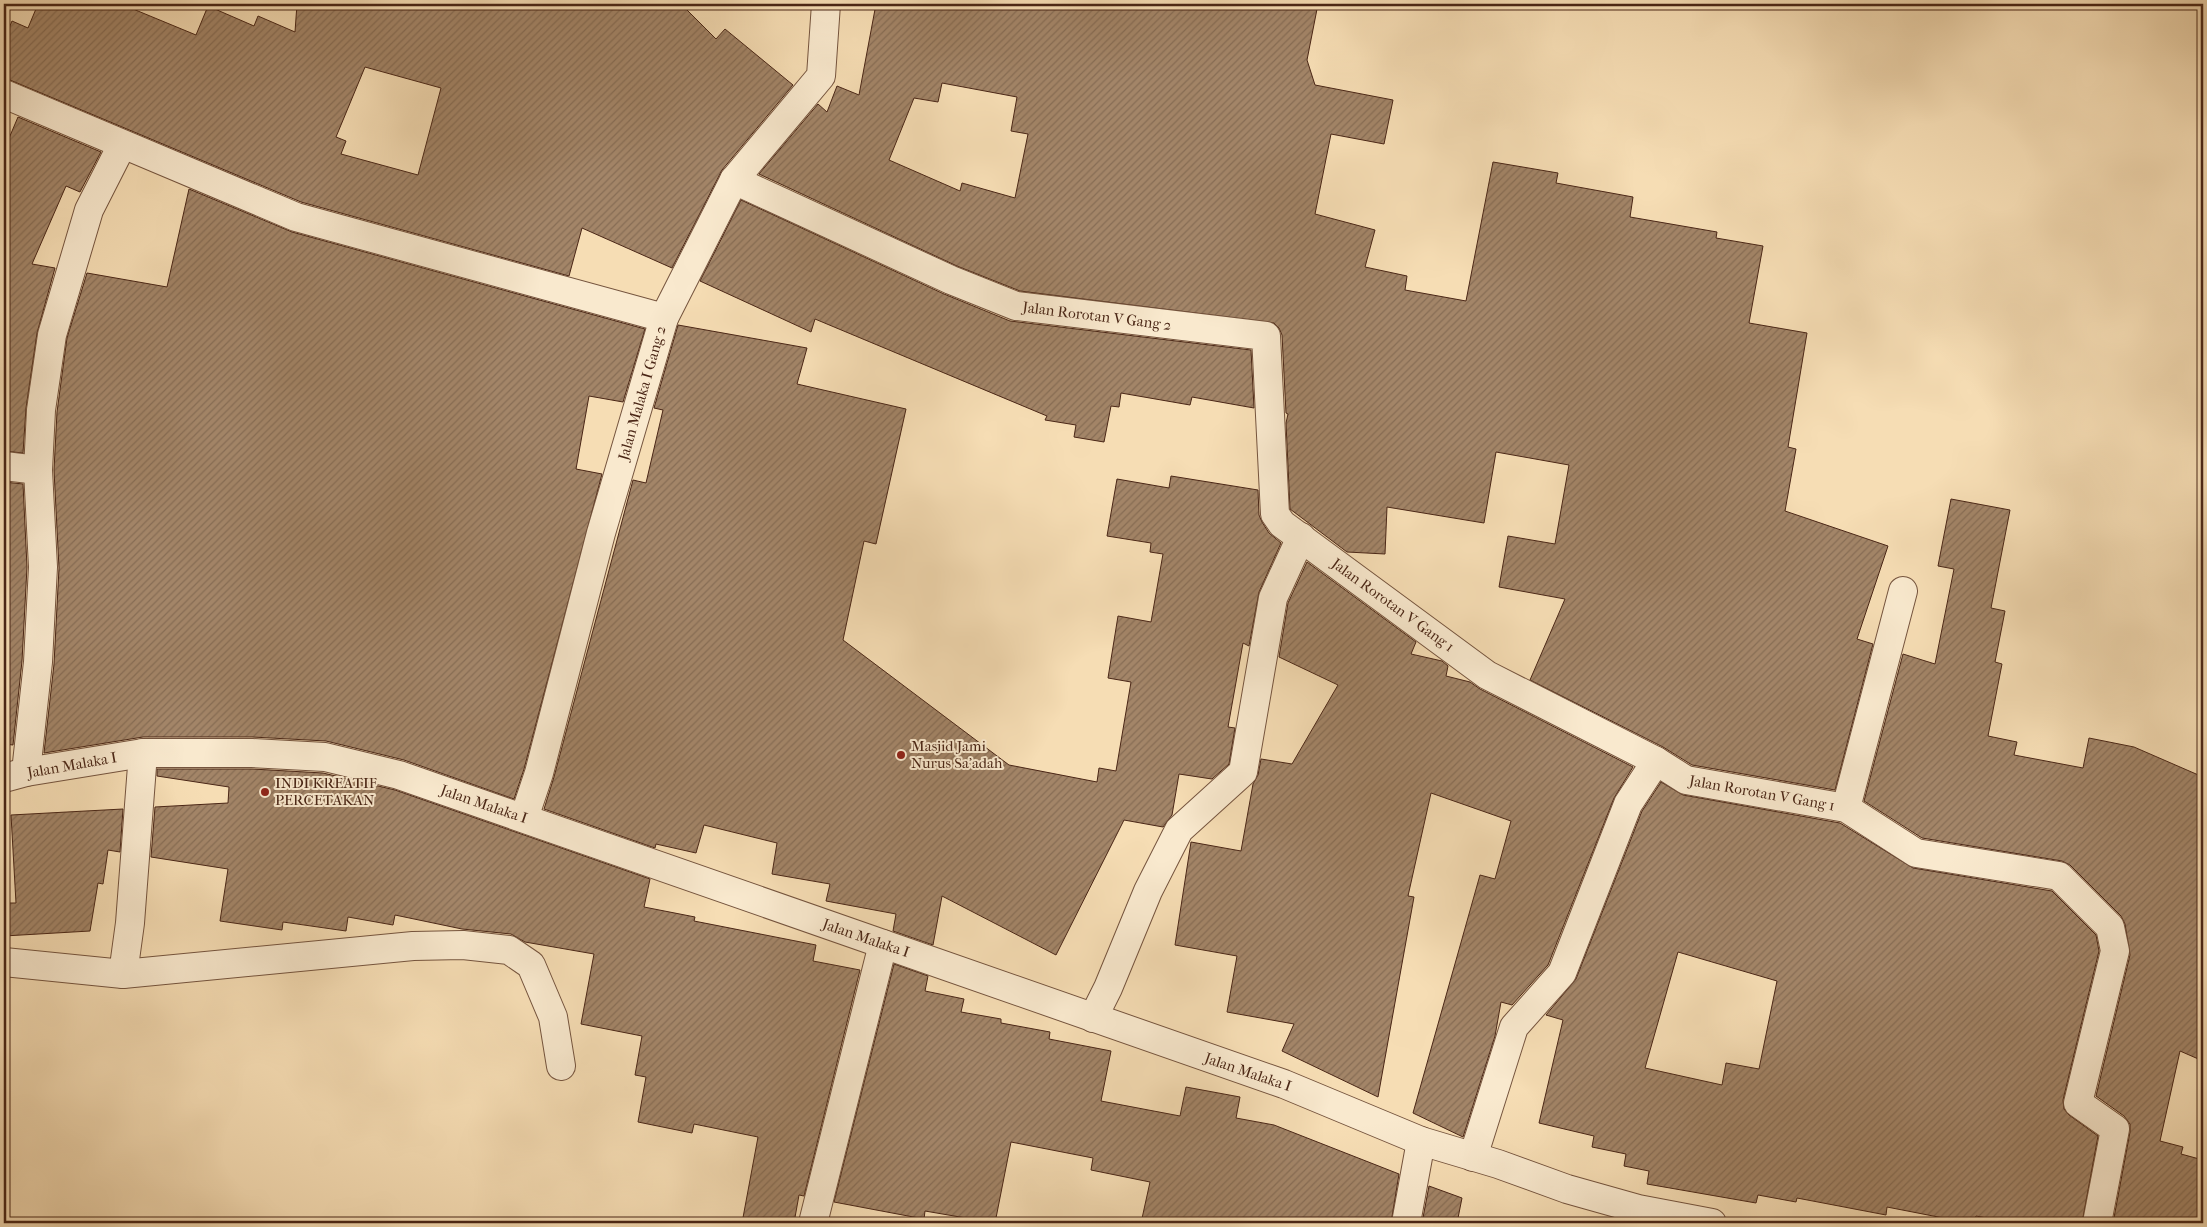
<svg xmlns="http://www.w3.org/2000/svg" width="2207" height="1227" font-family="'IM FELL French Canon',serif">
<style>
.building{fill:url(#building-hatch);stroke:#4a2616;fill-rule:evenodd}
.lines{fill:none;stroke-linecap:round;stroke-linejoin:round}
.minor-casing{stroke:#75543e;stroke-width:30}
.minor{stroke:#f9e9ce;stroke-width:28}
.poi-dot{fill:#8f2418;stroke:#f9e9ce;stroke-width:2}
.labels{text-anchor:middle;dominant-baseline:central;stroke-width:4;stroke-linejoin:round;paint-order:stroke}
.street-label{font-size:15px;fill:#4a2616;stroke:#f9e9ce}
.poi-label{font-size:15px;fill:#4a2616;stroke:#f9e9ce;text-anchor:start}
</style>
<defs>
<pattern id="building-hatch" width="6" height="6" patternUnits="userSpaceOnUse" patternTransform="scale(1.25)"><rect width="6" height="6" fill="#a38568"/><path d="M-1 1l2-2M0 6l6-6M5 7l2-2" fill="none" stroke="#876d55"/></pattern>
</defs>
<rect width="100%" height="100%" fill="#f6ddb4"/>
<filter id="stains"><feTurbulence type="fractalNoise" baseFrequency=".004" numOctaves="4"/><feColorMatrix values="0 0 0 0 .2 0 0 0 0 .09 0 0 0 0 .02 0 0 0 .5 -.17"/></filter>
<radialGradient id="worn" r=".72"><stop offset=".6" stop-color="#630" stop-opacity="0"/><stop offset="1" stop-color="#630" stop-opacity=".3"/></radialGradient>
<g class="building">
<path d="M 38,4 L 121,4 L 196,35 L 208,6 L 254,26 L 258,16 L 295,32 L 297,4 L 681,4 L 716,39 L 725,29 L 793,85 L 722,170 L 672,268 L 582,228 L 569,276 L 301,202 L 10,80 L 4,79 L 4,40 L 12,21 L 28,28 ZM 365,67 L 441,88 L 418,175 L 341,154 L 346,141 L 336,137 Z"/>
<path d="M 876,4 L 1318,4 L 1307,60 L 1315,85 L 1393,100 L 1384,144 L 1331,134 L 1315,214 L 1375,230 L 1365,267 L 1407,276 L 1405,290 L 1466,301 L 1493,162 L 1558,173 L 1556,183 L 1633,197 L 1630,217 L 1717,232 L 1716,238 L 1763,246 L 1749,323 L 1807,333 L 1788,447 L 1796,449 L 1785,511 L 1888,546 L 1857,639 L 1873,644 L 1835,790 L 1692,765 L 1663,747 L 1530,680 L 1565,599 L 1499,587 L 1508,536 L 1555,544 L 1569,465 L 1496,452 L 1484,523 L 1387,507 L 1385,554 L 1347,552 L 1290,509 L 1286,423 L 1288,414 L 1286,413 L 1282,335 L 1279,328 L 1274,323 L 1020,291 L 957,266 L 759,174 L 818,104 L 827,112 L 837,86 L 859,95 ZM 942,83 L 1017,97 L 1011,131 L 1028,134 L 1015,198 L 962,183 L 960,191 L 889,160 L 914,98 L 938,102 Z"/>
<polygon points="18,117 101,152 80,192 66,186 32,264 55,268 37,333 26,408 23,453 4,451 4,150"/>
<polygon points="189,189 292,232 645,329 623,402 589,396 576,469 602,474 524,769 514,799 404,760 326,741 252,737 143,737 44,753 54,664 59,568 54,470 57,412 67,338 87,273 167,287"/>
<polygon points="741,200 944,294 1010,321 1251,350 1254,408 1192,397 1190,405 1121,393 1119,407 1111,406 1104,442 1074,437 1076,425 1045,420 1047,416 815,319 811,332 700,281"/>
<polygon points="678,325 807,348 797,384 906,409 876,544 864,541 843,640 1009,765 1097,782 1099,768 1116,771 1131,682 1108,678 1118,616 1151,622 1163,554 1150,552 1151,543 1107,536 1117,479 1169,488 1171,476 1258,490 1259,515 1262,522 1269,533 1281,543 1259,592 1249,646 1243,643 1228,727 1235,728 1229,764 1212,779 1179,774 1172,815 1163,827 1124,820 1056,955 942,896 933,945 893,931 896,914 826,901 830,884 772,874 777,843 704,825 696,853 656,844 655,848 544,809 554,777 633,480 646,483 663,410 654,408"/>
<polygon points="4,482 23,484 27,567 22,661 13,745 4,744"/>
<polygon points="1951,499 2010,510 1991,608 2005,611 1995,662 2002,664 1988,736 2017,742 2014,755 2083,768 2089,738 2134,747 2203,777 2203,1061 2180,1051 2160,1141 2183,1147 2181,1154 2203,1160 2203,1210 2197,1223 2113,1223 2130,1132 2130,1124 2124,1116 2096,1096 2130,955 2125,924 2121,916 2070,865 2062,861 1922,838 1864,801 1903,654 1935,664 1954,569 1938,566"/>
<polygon points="1307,562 1416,642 1411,654 1442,661 1448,666 1446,676 1470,682 1480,689 1633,767 1614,798 1548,965 1512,1005 1501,1002 1495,1036 1463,1137 1413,1113 1480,875 1495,879 1511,821 1431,793 1408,896 1414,897 1378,1097 1282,1051 1294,1024 1227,1012 1237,956 1175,945 1191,842 1241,851 1253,784 1258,775 1261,759 1292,764 1338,685 1279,657 1288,603"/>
<polygon points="157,769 252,769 323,773 395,790 650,879 644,907 695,917 694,921 816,945 813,961 860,970 804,1196 799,1195 794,1223 742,1223 758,1137 694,1124 692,1133 638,1122 646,1077 635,1075 642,1036 581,1024 594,954 525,942 511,934 462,929 395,915 393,925 348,917 346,931 283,922 282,930 220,921 228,869 151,857 155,807 228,803 229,787 157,776"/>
<path d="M 1661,782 L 1683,795 L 1840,823 L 1913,868 L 2052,891 L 2096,935 L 2099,951 L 2063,1100 L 2064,1109 L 2069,1115 L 2098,1136 L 2082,1223 L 2013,1223 L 1976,1216 L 1974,1223 L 1969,1223 L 1887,1207 L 1886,1215 L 1797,1198 L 1796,1202 L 1758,1195 L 1756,1203 L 1647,1184 L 1649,1171 L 1624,1166 L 1626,1154 L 1592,1147 L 1594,1136 L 1539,1123 L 1563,1020 L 1546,1015 L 1576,979 L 1642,811 ZM 1678,952 L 1777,981 L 1759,1069 L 1726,1063 L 1722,1085 L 1645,1068 Z"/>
<polygon points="123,809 120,852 108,850 103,884 98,883 90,931 4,936 4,903 16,903 11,815"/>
<polygon points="894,964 928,976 925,991 964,999 961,1012 1001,1019 1001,1023 1050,1032 1049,1039 1111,1051 1101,1101 1180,1116 1186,1087 1240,1097 1236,1118 1274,1125 1399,1174 1391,1223 1141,1223 1150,1182 1091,1170 1093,1158 1011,1142 995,1223 925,1211 924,1219 834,1202"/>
<polygon points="1429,1186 1462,1198 1457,1223 1422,1223"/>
</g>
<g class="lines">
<defs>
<g id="minor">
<polyline points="4,94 296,217 664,318"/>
<polyline points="734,180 951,280 1016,306 1266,336 1275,514 1282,524 1487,675 1656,761 1686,780 1846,808 1916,853 2059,876 2110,927 2115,951 2078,1103 2115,1129 2097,1223"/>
<polyline points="4,466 38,470"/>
<polyline points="26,772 38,662 43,567 38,470 41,410 52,335 89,210 122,145"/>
<polyline points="4,778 26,772 143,753 252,753 325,757 399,775 1284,1084 1421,1141 1498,1164 1567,1189 1638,1209 1712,1223"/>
<polyline points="1846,808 1903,591"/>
<polyline points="524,818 539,773 601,533 664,318 734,180 821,76 826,4"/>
<polyline points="4,962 123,974 130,923 143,753"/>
<polyline points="123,974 413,946 463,945 509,950 531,965 553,1017 561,1066"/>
<polyline points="1093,1018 1108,988 1148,891 1179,830 1243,772 1273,598 1301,537"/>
<polyline points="1473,1157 1514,1027 1562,973 1628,804 1656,761"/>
<polyline points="813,1223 883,944"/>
<polyline points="1406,1223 1421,1141"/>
</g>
</defs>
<use href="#minor" class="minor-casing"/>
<use href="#minor" class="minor"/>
</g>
<g class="poi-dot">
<circle cx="901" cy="755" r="5"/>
<circle cx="265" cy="792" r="5"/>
</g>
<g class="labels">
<g class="street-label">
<text transform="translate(1097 316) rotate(7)">Jalan Rorotan V Gang 2</text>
<text transform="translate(642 393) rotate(-74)">Jalan Malaka I Gang 2</text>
<text transform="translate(1393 605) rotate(36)">Jalan Rorotan V Gang 1</text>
<text transform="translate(72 765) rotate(-10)">Jalan Malaka I</text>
<text transform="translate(1762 793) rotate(10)">Jalan Rorotan V Gang 1</text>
<text transform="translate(484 804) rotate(19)">Jalan Malaka I</text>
<text transform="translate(866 938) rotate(19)">Jalan Malaka I</text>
<text transform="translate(1248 1072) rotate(19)">Jalan Malaka I</text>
</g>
<g class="poi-label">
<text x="911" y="746">Masjid Jami<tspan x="911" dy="17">Nurus Sa'adah</tspan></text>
<text x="275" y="783">INDI KREATIF<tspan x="275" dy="17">PERCETAKAN</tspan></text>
</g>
</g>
<rect width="2207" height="1227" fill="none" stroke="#f6ddb4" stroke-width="20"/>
<rect x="5" y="5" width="2197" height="1217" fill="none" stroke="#4a2616" stroke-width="2.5"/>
<rect x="10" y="10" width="2187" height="1207" fill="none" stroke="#4a2616"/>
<rect width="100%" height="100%" filter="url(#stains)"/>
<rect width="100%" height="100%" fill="url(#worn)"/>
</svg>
